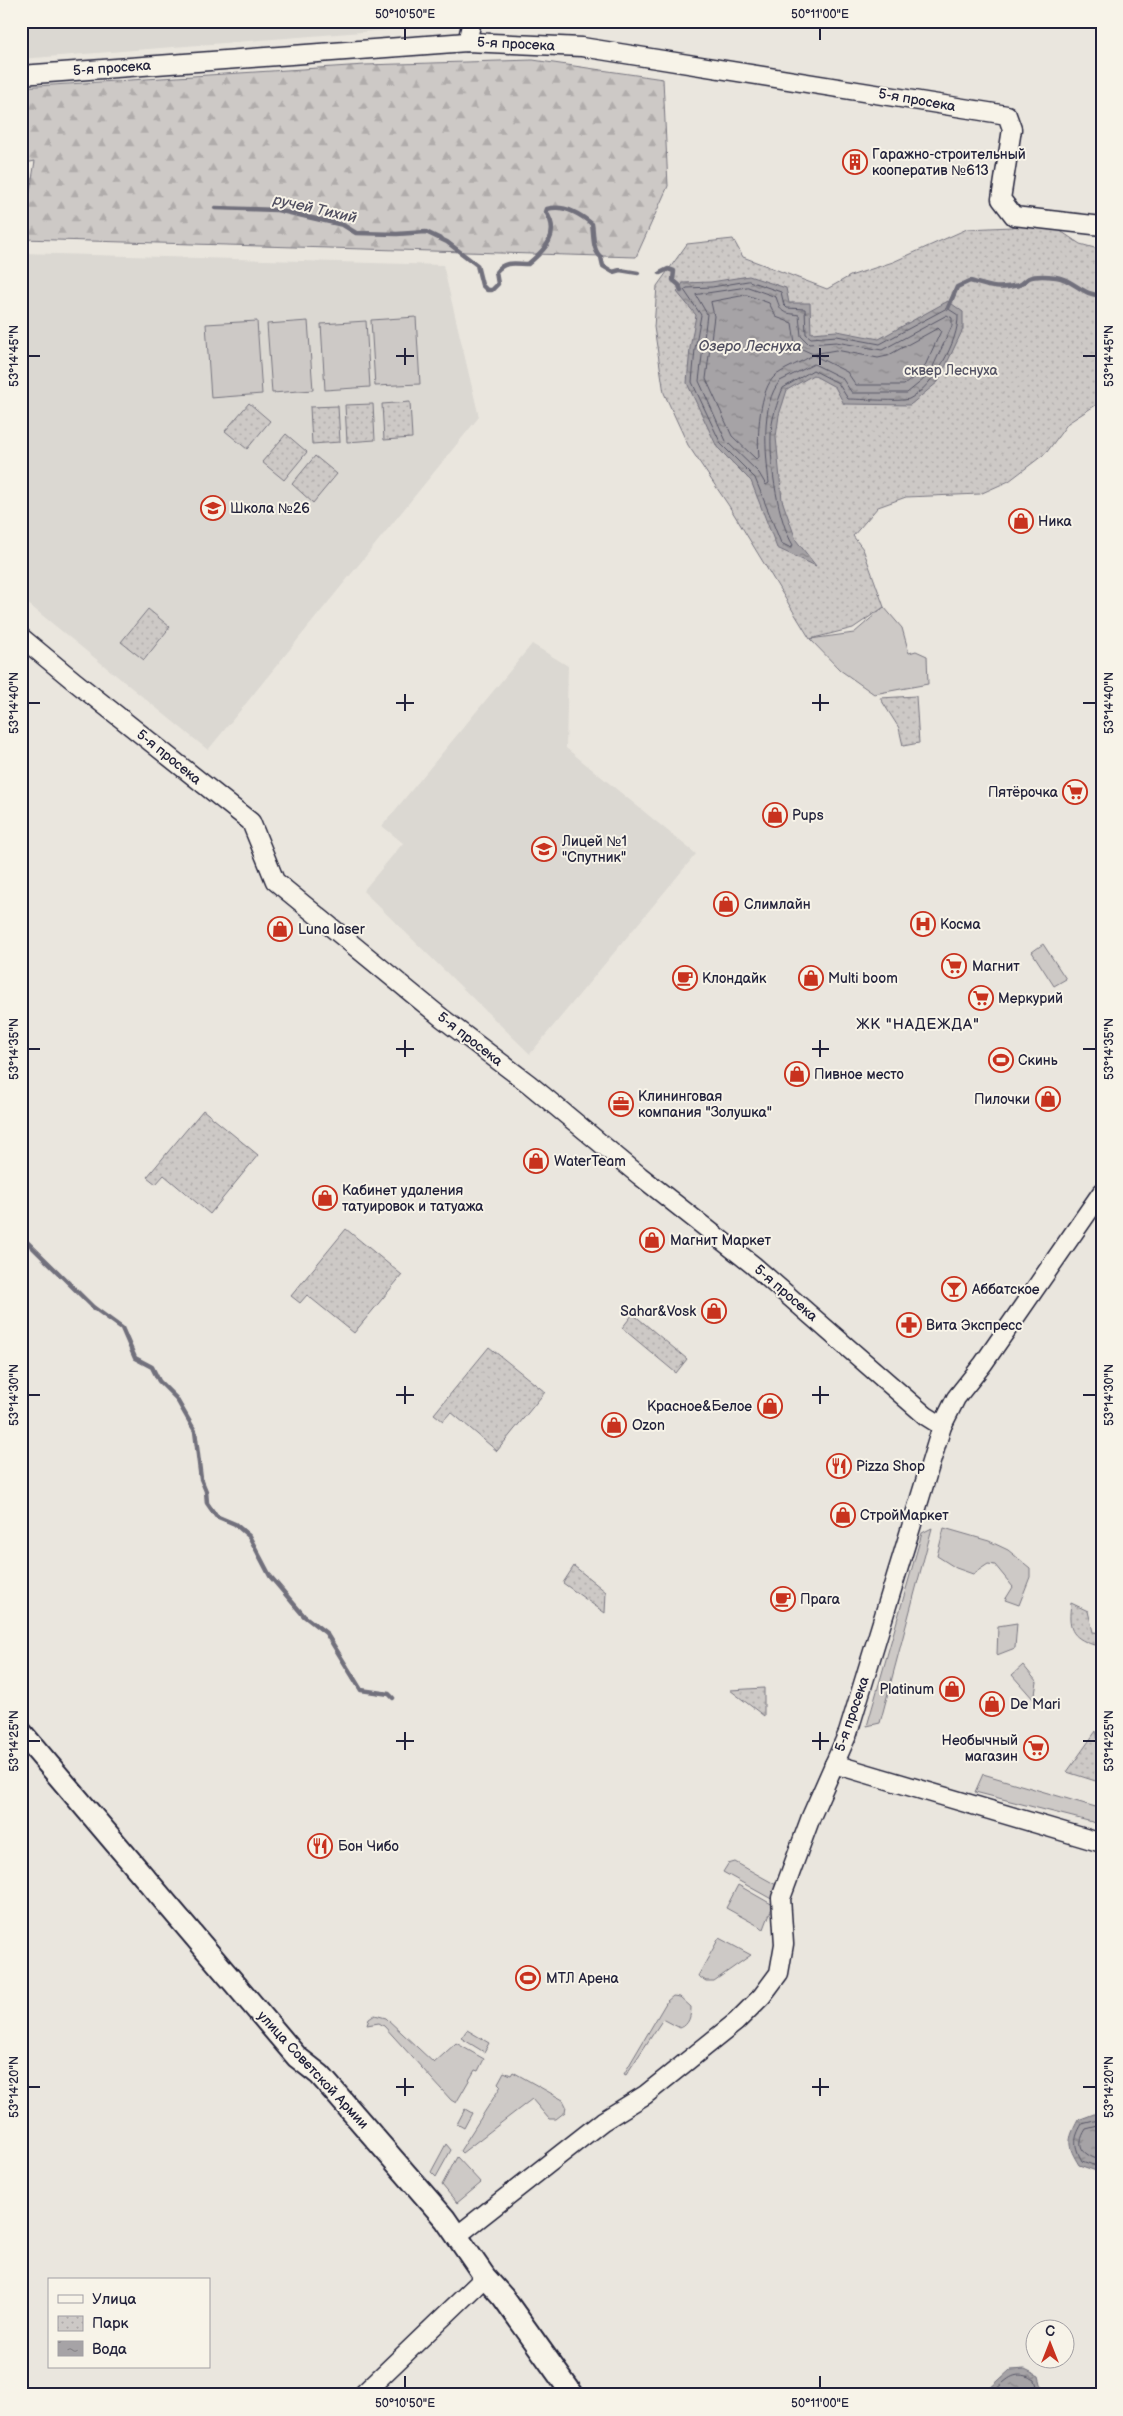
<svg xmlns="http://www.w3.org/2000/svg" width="1123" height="2416" font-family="'Balsamiq Sans',sans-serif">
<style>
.built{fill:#dbd8d2}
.grass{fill:#cdc9c6;stroke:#787680}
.forest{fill:url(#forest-firs);stroke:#787680}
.park{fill:url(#park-dots);stroke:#787680}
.water{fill:url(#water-ripples);stroke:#716f7b}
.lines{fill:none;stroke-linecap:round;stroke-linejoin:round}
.shore{stroke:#575666;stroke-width:1}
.stream{stroke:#716f7b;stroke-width:4.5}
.minor-casing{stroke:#22223b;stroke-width:21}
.tertiary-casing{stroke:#22223b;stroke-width:25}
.minor{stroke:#f7f3e8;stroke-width:18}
.tertiary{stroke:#f7f3e8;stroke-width:21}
.ticks{fill:none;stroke:#22223b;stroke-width:2}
.labels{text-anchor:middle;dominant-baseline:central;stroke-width:4;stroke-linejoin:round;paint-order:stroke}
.street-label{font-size:14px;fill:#22223b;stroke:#f7f3e8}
.poi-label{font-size:14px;fill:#22223b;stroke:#f7f3e8;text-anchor:start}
.park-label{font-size:14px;fill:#555465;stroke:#f7f3e8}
.water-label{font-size:15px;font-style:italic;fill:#504f60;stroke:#f7f3e8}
.neighbourhood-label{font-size:15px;letter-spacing:1px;fill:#22223b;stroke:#f7f3e8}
.neatline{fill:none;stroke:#22223b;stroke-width:2}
.ticks-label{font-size:12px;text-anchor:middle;fill:#22223b}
</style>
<defs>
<pattern id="forest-firs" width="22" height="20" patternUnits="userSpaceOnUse" patternTransform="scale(1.25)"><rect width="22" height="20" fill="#cdc9c6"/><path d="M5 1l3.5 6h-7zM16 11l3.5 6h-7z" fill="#b0acab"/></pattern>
<pattern id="park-dots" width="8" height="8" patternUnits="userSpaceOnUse" patternTransform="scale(1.25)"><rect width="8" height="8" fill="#cdc9c6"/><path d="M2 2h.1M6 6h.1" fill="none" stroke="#b0acab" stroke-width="1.8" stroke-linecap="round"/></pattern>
<pattern id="water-ripples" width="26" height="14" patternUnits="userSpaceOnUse" patternTransform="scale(1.25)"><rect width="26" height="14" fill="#a6a3a6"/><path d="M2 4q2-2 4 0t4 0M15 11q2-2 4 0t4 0" fill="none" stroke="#878488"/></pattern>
</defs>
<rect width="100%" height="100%" fill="#eae6de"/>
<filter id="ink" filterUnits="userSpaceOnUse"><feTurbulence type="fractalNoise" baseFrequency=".02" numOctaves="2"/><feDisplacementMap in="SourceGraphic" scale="10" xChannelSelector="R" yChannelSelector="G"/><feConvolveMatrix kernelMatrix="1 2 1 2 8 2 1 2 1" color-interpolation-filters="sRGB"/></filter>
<g filter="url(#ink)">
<g class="built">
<polygon points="21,21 451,21 450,25 21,59"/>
<polygon points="21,253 443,265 479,417 208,750 21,598"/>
<polygon points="532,644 568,666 566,748 696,854 530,1054 363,891 403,843 382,826"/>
</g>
<g class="grass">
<polygon points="416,317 420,384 375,386 371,320"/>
<polygon points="257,321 262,394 211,398 206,324"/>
<polygon points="308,321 313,390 272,393 267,324"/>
<polygon points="366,321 370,387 325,390 321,324"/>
<polygon points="884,607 902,628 909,653 916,651 927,656 928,684 874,694 840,670 810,639 854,633"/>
<polygon points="1043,944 1066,979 1054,986 1032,952"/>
<polygon points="932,1528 880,1723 867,1726 922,1533"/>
<polygon points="944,1528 989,1541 1008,1550 1030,1568 1030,1577 1019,1605 1005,1600 1013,1587 995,1565 988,1564 973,1574 956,1568 937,1556"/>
<polygon points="1017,1623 1015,1648 997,1655 998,1626"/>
<polygon points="1023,1665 1037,1682 1034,1700 1012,1675"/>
<polygon points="983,1774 1099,1808 1096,1823 975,1792"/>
<polygon points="735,1862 778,1886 775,1901 723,1872 728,1864"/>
<polygon points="738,1885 773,1905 764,1929 726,1908"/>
<polygon points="719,1938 751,1955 714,1981 706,1981 698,1976"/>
<path d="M 673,1996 L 680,1997 L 691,2007 C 691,2016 689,2025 680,2028 L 663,2019 L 626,2075 L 624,2074 L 667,2001 Z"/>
<polygon points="375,2015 386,2018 434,2063 456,2043 484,2059 478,2071 475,2070 456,2103 451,2100 384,2026 379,2023 367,2025 369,2019"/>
<polygon points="467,2030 489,2043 484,2052 461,2038"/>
<polygon points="504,2072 511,2075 513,2072 563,2100 566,2106 565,2112 556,2119 549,2119 532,2099 462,2153 460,2151 501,2086 498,2083"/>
<polygon points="465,2109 472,2113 464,2128 457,2124"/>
<polygon points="446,2144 451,2150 436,2177 431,2172"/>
<polygon points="457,2157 481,2183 457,2203 442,2185"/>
</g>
<polygon class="forest" points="533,60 663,79 668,186 636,257 22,239 35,161 21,164 21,87 365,65"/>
<g class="park">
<polygon points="1044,220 1080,244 1102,250 1102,401 1068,423 1047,452 1009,481 980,494 906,497 878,507 853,536 863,549 884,607 853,628 810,639 729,506 688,445 664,393 654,327 657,286 687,244 733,239 743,257 827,289 850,276 893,262 967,229 1012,227"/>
<polygon points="410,402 412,438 384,440 382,404"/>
<polygon points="249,403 270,421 247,449 225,431"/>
<polygon points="373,404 375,440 347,442 345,405"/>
<polygon points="338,406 340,442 312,444 310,407"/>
<polygon points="286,434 307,452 284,480 262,462"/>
<polygon points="315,456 337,474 313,503 292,484"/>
<polygon points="148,609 170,627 144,660 121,642"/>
<polygon points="916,696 919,743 903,746 899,728 880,698"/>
<polygon points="203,1110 258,1155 210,1214 164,1175 156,1184 147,1177"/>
<polygon points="346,1229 402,1275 354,1333 307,1295 300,1303 291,1296"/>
<polygon points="633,1314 687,1359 676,1373 622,1328"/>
<polygon points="489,1347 545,1392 497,1451 451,1412 443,1421 434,1414"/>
<polygon points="574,1566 606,1592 605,1613 563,1583"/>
<path d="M 1071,1603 L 1088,1611 L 1093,1632 L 1102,1633 L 1102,1641 L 1094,1645 C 1070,1637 1068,1628 1071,1603 Z"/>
<polygon points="764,1688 764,1716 730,1690"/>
<polygon points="1096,1731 1102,1757 1102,1783 1067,1772"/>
</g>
<g class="water">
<polygon points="749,276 786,288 789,303 810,303 811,333 837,331 879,339 948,301 963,312 963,329 938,382 910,405 844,404 835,387 813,375 787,390 779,415 776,437 782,500 796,540 816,566 777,548 751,481 717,447 687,383 690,348 696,315 677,292 683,283 711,282"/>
<path d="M 1094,2114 L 1102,2114 L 1102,2173 L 1079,2165 C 1067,2145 1067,2141 1078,2120 Z"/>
<polygon points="1025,2369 1039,2376 1044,2395 988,2395 988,2390 1010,2370"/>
</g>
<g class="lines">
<g class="shore">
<path d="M 749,281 L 781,292 L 784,305 L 787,308 L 805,309 L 806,334 L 811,338 L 837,336 L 880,344 L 947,308 L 958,315 C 959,341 933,387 909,399 C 902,402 858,399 848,399 L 838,383 L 813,370 L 783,388 C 777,403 771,420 771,436 C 770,465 778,521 793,545 L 791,548 L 781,543 L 755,478 L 721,444 L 692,382 L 695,349 L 701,315 L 684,290 L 687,288 L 712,287 Z"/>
<path d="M 748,287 L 776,297 C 782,314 781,312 799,315 L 801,336 L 809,344 L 836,342 L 882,350 L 947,315 L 952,318 L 952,326 L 929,375 L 907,393 L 852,393 L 842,378 L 814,364 L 780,381 C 760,404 766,455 769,483 L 766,485 L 759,473 L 726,441 L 699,381 L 707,314 L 696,295 Z"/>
<path d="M 747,295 L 769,303 L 776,317 L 792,323 L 795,343 L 802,349 L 813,354 L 836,350 L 878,358 L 887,356 L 938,328 L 941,331 L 923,370 L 904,385 L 856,385 L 847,372 L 813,355 C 802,362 787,367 776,375 C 759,388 757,437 759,457 L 756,459 L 732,436 L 706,379 L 714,316 L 711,302 Z"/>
<path d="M 1102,2119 L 1082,2124 C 1073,2139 1074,2146 1082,2161 L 1102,2168"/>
<path d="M 1102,2125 L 1086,2129 C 1074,2148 1084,2155 1102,2161"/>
<path d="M 993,2395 L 994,2391 C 1009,2378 1015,2369 1035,2380 L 1040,2395"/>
</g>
<g class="stream">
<path d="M 215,208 L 277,210 L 343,225 L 356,233 L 397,234 L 426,232 L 447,242 L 477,265 L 482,285 L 487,290 L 492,290 L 498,284 L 496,272 C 505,260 516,264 528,264 C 545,250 561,234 546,212 L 547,209 C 564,204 579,213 592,224 C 594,235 592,250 601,257 L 603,266 L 613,272 L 620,270 L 638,273"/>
<polyline points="660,273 668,269 674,271 673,280 679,285 681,291"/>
<path d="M 948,308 L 957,287 L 970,281 C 991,287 996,290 1019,285 C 1023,284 1025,280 1029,278 C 1036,275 1048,276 1056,277 C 1073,279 1084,297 1102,295"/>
<polyline points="21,1236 93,1307 122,1328 135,1358 152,1367 159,1381 176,1398 195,1431 201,1479 206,1491 207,1503 216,1516 235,1524 249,1536 270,1576 304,1616 326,1633 361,1690 389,1694 393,1698"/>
</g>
<defs>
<g id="minor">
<polyline points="467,42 472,21"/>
<polyline points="21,75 467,42 582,47 1007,115 1012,129 1001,199 1014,216 1102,226"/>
<polyline points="21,637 74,681 251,822 275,881 442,1018 529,1084 640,1176 753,1265 926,1416 942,1426"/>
<polyline points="834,1764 1102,1843"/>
<polyline points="458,2235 603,2121 645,2095 736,2022 762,1996 779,1973 784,1944 781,1898 811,1817 848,1733 942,1426 956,1398 983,1364 1102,1192"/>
<polyline points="362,2395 485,2277"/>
</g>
<polyline id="tertiary" points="21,1732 297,2057 320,2075 445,2219 485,2277 503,2297 573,2395"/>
</defs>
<use href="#minor" class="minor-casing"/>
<use href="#tertiary" class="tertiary-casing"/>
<use href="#minor" class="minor"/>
<use href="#tertiary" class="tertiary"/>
</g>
</g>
<path class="ticks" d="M 405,28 L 405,40M 820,28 L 820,40M 405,348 L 405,365M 820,348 L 820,365M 28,356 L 40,356M 396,356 L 414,356M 812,356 L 829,356M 1083,356 L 1096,356M 405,694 L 405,711M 820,694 L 820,711M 28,703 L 40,703M 396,703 L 414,703M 812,703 L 829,703M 1083,703 L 1096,703M 405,1040 L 405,1057M 820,1040 L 820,1057M 28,1049 L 40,1049M 396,1049 L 414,1049M 812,1049 L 829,1049M 1083,1049 L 1096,1049M 405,1386 L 405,1404M 820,1386 L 820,1404M 28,1395 L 40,1395M 396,1395 L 414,1395M 812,1395 L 829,1395M 1083,1395 L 1096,1395M 405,1732 L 405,1750M 820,1732 L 820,1750M 28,1741 L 40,1741M 396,1741 L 414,1741M 812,1741 L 829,1741M 1083,1741 L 1096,1741M 405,2078 L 405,2096M 820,2078 L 820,2096M 28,2087 L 40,2087M 396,2087 L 414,2087M 812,2087 L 829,2087M 1083,2087 L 1096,2087M 405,2376 L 405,2388M 820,2376 L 820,2388"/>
<defs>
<symbol id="building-ring" viewBox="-11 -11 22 22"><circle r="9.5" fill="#f7f3e8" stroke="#c8321e" stroke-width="1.5"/><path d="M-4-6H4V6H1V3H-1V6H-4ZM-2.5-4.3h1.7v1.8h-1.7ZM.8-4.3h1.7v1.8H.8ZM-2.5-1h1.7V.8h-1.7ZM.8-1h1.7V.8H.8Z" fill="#c8321e"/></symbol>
<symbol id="school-ring" viewBox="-11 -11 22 22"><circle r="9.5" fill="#f7f3e8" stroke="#c8321e" stroke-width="1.5"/><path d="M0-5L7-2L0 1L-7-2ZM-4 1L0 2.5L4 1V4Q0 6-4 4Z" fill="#c8321e"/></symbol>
<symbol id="shop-ring" viewBox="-11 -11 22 22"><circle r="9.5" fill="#f7f3e8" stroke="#c8321e" stroke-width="1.5"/><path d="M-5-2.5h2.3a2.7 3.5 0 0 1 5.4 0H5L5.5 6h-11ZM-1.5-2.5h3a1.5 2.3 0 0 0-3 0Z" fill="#c8321e"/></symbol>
<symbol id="supermarket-ring" viewBox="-11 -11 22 22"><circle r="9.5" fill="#f7f3e8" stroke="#c8321e" stroke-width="1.5"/><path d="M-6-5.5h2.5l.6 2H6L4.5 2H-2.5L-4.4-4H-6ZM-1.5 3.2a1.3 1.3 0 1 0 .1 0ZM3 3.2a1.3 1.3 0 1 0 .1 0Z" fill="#c8321e"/></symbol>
<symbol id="hospital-ring" viewBox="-11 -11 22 22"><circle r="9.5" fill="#f7f3e8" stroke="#c8321e" stroke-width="1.5"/><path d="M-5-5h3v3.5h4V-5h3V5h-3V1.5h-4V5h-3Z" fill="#c8321e"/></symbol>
<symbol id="cafe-ring" viewBox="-11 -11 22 22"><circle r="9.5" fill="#f7f3e8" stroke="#c8321e" stroke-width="1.5"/><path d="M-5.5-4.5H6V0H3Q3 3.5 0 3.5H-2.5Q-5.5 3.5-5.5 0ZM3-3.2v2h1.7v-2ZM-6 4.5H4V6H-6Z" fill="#c8321e"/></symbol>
<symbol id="stadium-ring" viewBox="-11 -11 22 22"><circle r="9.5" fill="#f7f3e8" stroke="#c8321e" stroke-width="1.5"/><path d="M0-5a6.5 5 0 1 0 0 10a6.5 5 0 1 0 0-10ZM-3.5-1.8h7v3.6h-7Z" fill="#c8321e"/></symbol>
<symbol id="office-ring" viewBox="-11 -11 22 22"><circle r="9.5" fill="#f7f3e8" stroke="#c8321e" stroke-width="1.5"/><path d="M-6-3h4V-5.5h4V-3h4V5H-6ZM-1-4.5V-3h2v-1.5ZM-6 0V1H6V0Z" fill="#c8321e"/></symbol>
<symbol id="bar-ring" viewBox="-11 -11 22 22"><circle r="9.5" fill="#f7f3e8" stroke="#c8321e" stroke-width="1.5"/><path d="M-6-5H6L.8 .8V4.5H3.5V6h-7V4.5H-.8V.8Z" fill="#c8321e"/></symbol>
<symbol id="pharmacy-ring" viewBox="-11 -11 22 22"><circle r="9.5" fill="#f7f3e8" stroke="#c8321e" stroke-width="1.5"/><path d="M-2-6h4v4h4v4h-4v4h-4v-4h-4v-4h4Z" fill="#c8321e"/></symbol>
<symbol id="restaurant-ring" viewBox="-11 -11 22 22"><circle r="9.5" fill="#f7f3e8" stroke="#c8321e" stroke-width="1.5"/><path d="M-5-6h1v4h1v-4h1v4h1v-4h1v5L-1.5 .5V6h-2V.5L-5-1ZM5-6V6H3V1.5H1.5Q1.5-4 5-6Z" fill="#c8321e"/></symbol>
</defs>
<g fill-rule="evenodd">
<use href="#building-ring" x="841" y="148" width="28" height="28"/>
<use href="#school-ring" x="199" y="494" width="28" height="28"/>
<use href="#shop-ring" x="1007" y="507" width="28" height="28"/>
<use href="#supermarket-ring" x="1061" y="778" width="28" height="28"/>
<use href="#shop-ring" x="761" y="801" width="28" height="28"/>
<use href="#school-ring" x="530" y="835" width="28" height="28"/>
<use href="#shop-ring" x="712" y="890" width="28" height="28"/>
<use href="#hospital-ring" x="909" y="910" width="28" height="28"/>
<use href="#shop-ring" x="266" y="915" width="28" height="28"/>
<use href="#supermarket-ring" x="940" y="952" width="28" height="28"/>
<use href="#cafe-ring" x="671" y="964" width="28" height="28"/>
<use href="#shop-ring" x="797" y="964" width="28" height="28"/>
<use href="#supermarket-ring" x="967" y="984" width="28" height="28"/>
<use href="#stadium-ring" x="987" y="1046" width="28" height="28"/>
<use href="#shop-ring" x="783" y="1060" width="28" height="28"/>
<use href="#shop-ring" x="1034" y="1085" width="28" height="28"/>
<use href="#office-ring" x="607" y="1090" width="28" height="28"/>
<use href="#shop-ring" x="522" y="1147" width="28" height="28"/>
<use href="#shop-ring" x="311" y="1184" width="28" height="28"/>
<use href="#shop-ring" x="638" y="1226" width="28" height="28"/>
<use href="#bar-ring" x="940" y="1275" width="28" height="28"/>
<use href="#shop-ring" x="700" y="1297" width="28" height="28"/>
<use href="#pharmacy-ring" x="895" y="1311" width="28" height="28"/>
<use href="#shop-ring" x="756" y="1392" width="28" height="28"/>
<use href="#shop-ring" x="600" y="1411" width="28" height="28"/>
<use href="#restaurant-ring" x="825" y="1452" width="28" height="28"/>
<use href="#shop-ring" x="829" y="1501" width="28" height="28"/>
<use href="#cafe-ring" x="769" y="1585" width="28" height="28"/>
<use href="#shop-ring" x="938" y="1675" width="28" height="28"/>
<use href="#shop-ring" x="978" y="1690" width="28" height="28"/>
<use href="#supermarket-ring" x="1022" y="1734" width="28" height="28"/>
<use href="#restaurant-ring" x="306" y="1832" width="28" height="28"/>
<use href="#stadium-ring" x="514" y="1964" width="28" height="28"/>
</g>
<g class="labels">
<g class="street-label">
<text transform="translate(516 44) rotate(3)">5-я просека</text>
<text transform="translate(112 68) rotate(-4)">5-я просека</text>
<text transform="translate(917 100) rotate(10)">5-я просека</text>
<text transform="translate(169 757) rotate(39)">5-я просека</text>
<text transform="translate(470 1039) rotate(38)">5-я просека</text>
<text transform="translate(786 1293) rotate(41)">5-я просека</text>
<text transform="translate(852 1714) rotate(-71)">5-я просека</text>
<text transform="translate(313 2070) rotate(47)">улица Советской Армии</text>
</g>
<g class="poi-label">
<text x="872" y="154">Гаражно-строительный<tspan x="872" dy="16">кооператив №613</tspan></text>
<text x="230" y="508">Школа №26</text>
<text x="1038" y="521">Ника</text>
<text x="1058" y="792" text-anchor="end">Пятёрочка</text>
<text x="792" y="815">Pups</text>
<text x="562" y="841">Лицей №1<tspan x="562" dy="16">"Спутник"</tspan></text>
<text x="744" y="904">Слимлайн</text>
<text x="940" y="924">Косма</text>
<text x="298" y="929">Luna laser</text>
<text x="972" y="966">Магнит</text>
<text x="702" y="978">Клондайк</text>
<text x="828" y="978">Multi boom</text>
<text x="998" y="998">Меркурий</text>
<text x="1018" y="1060">Скинь</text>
<text x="814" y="1074">Пивное место</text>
<text x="638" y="1096">Клининговая<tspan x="638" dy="16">компания "Золушка"</tspan></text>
<text x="1030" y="1099" text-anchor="end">Пилочки</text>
<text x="554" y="1161">WaterTeam</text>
<text x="342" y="1190">Кабинет удаления<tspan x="342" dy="16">татуировок и татуажа</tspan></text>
<text x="670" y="1240">Магнит Маркет</text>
<text x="972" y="1289">Аббатское</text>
<text x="696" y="1311" text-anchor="end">Sahar&amp;Vosk</text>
<text x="926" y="1325">Вита Экспресс</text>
<text x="752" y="1406" text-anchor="end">Красное&amp;Белое</text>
<text x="632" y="1425">Ozon</text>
<text x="856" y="1466">Pizza Shop</text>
<text x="860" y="1515">СтройМаркет</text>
<text x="800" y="1599">Прага</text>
<text x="934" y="1689" text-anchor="end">Platinum</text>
<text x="1010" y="1704">De Mari</text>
<text x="1018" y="1740" text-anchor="end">Необычный<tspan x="1018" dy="16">магазин</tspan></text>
<text x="338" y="1846">Бон Чибо</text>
<text x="546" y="1978">МТЛ Арена</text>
</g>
<g class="park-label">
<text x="951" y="370">сквер Леснуха</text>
</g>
<g class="water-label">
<text transform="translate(315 209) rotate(13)">ручей Тихий</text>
<text x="750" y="346">Озеро Леснуха</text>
</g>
<g class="neighbourhood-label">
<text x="918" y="1024">ЖК "НАДЕЖДА"</text>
</g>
</g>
<rect width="1123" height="2416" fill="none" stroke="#f7f3e8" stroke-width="55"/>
<rect x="48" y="2278" width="162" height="90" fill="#f7f3e8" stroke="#a29fa3"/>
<rect x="58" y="2295" width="25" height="8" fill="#f7f3e8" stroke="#a29fa3"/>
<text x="92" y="2304" font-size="15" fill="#22223b">Улица</text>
<rect x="58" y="2316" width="25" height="15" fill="url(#park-dots)" stroke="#a29fa3"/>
<text x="92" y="2328" font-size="15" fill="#22223b">Парк</text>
<rect x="58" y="2341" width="25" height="15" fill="url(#water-ripples)" stroke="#a29fa3"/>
<text x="92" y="2354" font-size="15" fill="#22223b">Вода</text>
<g transform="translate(1050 2344)"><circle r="24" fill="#f7f3e8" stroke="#a29fa3"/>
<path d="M0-4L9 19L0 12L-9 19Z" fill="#c8321e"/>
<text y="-8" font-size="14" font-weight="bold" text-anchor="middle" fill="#22223b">С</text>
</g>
<rect x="28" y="28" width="1068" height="2360" class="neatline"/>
<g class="ticks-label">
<text x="405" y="18">50°10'50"E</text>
<text x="820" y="18">50°11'00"E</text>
<text transform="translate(14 356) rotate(-90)" y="4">53°14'45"N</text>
<text transform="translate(1109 356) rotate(-90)" y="4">53°14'45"N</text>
<text transform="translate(14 703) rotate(-90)" y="4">53°14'40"N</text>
<text transform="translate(1109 703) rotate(-90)" y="4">53°14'40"N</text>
<text transform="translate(14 1049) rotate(-90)" y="4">53°14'35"N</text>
<text transform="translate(1109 1049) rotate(-90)" y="4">53°14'35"N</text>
<text transform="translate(14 1395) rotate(-90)" y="4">53°14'30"N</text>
<text transform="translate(1109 1395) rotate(-90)" y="4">53°14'30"N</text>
<text transform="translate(14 1741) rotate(-90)" y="4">53°14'25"N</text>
<text transform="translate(1109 1741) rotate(-90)" y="4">53°14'25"N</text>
<text transform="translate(14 2087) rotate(-90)" y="4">53°14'20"N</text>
<text transform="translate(1109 2087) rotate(-90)" y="4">53°14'20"N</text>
<text x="405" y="2407">50°10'50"E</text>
<text x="820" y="2407">50°11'00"E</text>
</g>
</svg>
